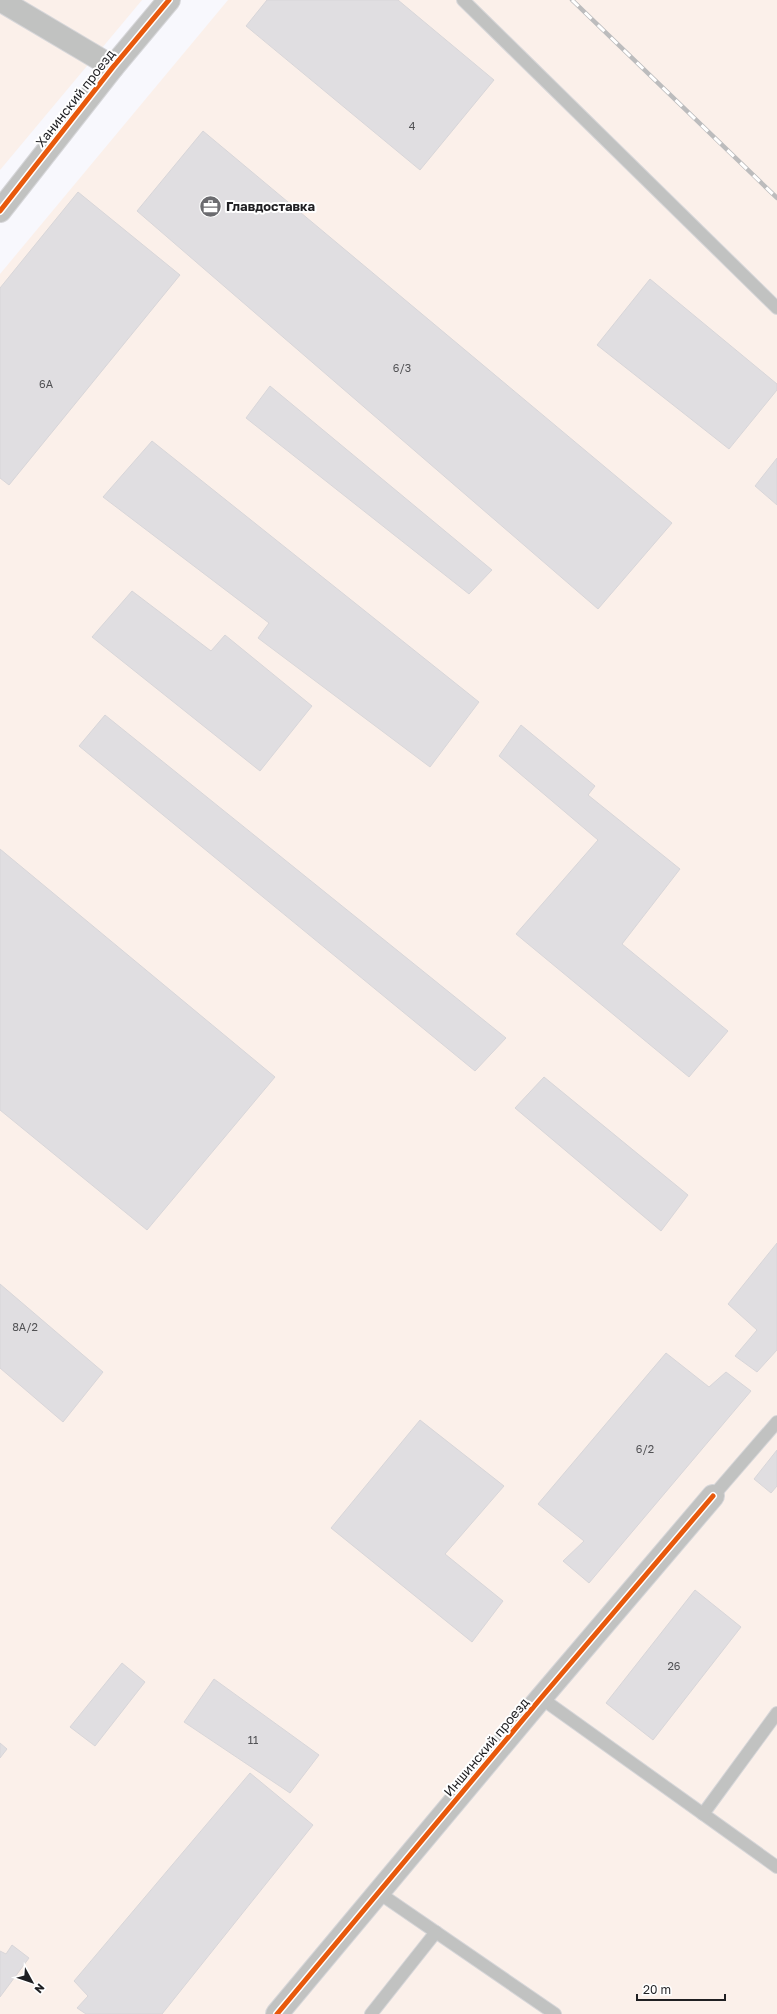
<svg xmlns="http://www.w3.org/2000/svg" width="777" height="2014" font-family="'Golos Text',sans-serif">
<style>
.industrial{fill:#fbf0ea}
.building{fill:#e0dee1;stroke:#d8d6d9}
.lines{fill:none;stroke-linecap:round;stroke-linejoin:round}
.service-casing{stroke:#d6d6d9;stroke-width:14}
.minor-casing{stroke:#d6d6d9;stroke-width:24}
.service{stroke:#c1c2c1;stroke-width:12}
.minor{stroke:#c1c2c1;stroke-width:22}
.rail-casing{stroke:#bcbcbd;stroke-width:4.5}
.rail{stroke:#fff;stroke-width:3;stroke-dasharray:9;stroke-linecap:butt}
.cycleway-casing{stroke:#fff;stroke-width:8}
.cycleway{stroke:#e8590c;stroke-width:5}
.labels{text-anchor:middle;dominant-baseline:central;stroke-width:4;stroke-linejoin:round;paint-order:stroke}
.number-label{font-size:11px;fill:#515154}
.street-label{font-size:13px;fill:#1f1f22;stroke:#fff}
.poi-label{font-size:13px;font-weight:bold;fill:#1f1f22;stroke:#fff;text-anchor:start}
</style>
<rect width="100%" height="100%" fill="#f8f8fd"/>
<g class="industrial">
<polygon points="0,0 142,0 0,170"/>
<polygon points="228,0 777,0 777,2014 0,2014 0,274"/>
</g>
<g class="building">
<polygon points="267,0 398,0 494,80 420,170 246,26"/>
<polygon points="203,131 672,523 598,609 137,211"/>
<polygon points="78,192 180,275 9,485 0,478 0,288"/>
<polygon points="650,279 777,384 777,390 729,449 597,345"/>
<polygon points="270,386 492,570 469,594 246,418"/>
<polygon points="152,441 479,702 430,767 258,638 269,623 103,497"/>
<polygon points="777,458 777,505 755,486"/>
<polygon points="132,591 211,651 225,635 312,706 260,771 92,637"/>
<polygon points="105,715 506,1038 475,1071 79,746"/>
<polygon points="521,725 595,786 588,795 680,869 622,944 728,1031 689,1077 516,934 598,840 499,756"/>
<polygon points="0,849 275,1077 147,1230 0,1110"/>
<polygon points="544,1077 688,1195 661,1231 515,1108"/>
<polygon points="777,1243 777,1350 757,1372 735,1356 757,1330 728,1304"/>
<polygon points="0,1284 103,1372 63,1422 0,1368"/>
<polygon points="666,1353 709,1387 726,1372 751,1391 589,1583 563,1561 584,1541 538,1504"/>
<polygon points="420,1420 504,1486 445,1554 503,1601 472,1642 331,1528"/>
<polygon points="777,1450 777,1486 771,1493 754,1479"/>
<polygon points="695,1590 741,1627 653,1740 606,1703"/>
<polygon points="122,1663 145,1682 95,1746 70,1727"/>
<polygon points="214,1679 319,1755 290,1793 184,1722"/>
<polygon points="0,1743 7,1749 0,1758"/>
<polygon points="250,1773 313,1825 162,2014 86,2014 77,2008 88,1996 74,1981"/>
<polygon points="12,1945 29,1958 0,1997 0,1951 6,1954"/>
</g>
<g class="lines">
<defs>
<g id="service">
<polyline points="463,0 777,308"/>
<polyline points="713,1496 777,1422"/>
<polyline points="541,1698 777,1867"/>
<polyline points="703,1814 777,1713"/>
<polyline points="379,1893 555,2014"/>
<polyline points="371,2014 436,1932"/>
</g>
<g id="minor">
<polyline points="0,0 113,67"/>
<polyline points="0,211 113,67 169,0"/>
<polyline points="277,2014 541,1698 713,1496"/>
</g>
</defs>
<use href="#service" class="service-casing"/>
<use href="#minor" class="minor-casing"/>
<use href="#service" class="service"/>
<use href="#minor" class="minor"/>
<defs>
<polyline id="rail" points="572,0 777,198"/>
</defs>
<use href="#rail" class="rail-casing"/>
<use href="#rail" class="rail"/>
<defs>
<g id="cycleway">
<polyline points="0,211 113,67 169,0"/>
<polyline points="277,2014 541,1698 713,1496"/>
</g>
</defs>
<use href="#cycleway" class="cycleway-casing"/>
<use href="#cycleway" class="cycleway"/>
</g>
<defs>
<symbol id="office-disc" viewBox="-11 -11 22 22"><circle r="9.5" fill="#6b6b6f" stroke="#fff"/><path d="M-6-3h4V-5.5h4V-3h4V5H-6ZM-1-4.5V-3h2v-1.5ZM-6 0V1H6V0Z" fill="#fff"/></symbol>
</defs>
<g fill-rule="evenodd">
<use href="#office-disc" x="198" y="194" width="25" height="25"/>
</g>
<g class="labels">
<g class="number-label">
<text x="412" y="125">4</text>
<text x="402" y="367">6/3</text>
<text x="46" y="383">6А</text>
<text x="25" y="1326">8А/2</text>
<text x="645" y="1448">6/2</text>
<text x="674" y="1665">26</text>
<text x="253" y="1739">11</text>
</g>
<g class="street-label">
<text transform="translate(75 98) rotate(-52)">Ханинский проезд</text>
<text transform="translate(486 1747) rotate(-50)">Иншинский проезд</text>
</g>
<g class="poi-label">
<text x="226" y="206">Главдоставка</text>
</g>
</g>
<g transform="translate(32 1982) rotate(130)" stroke="#ffffff" stroke-width="3" paint-order="stroke">
<path d="M0-3L7 15L0 10L-7 15Z" fill="#1f1f22"/>
<text y="-6" font-size="11" font-weight="bold" text-anchor="middle" fill="#1f1f22">N</text>
</g>
<path d="M637 1994v6h88v-6" fill="none" stroke="#1f1f22" stroke-width="2"/>
<text x="643" y="1994" font-size="12" fill="#1f1f22" stroke="#ffffff" stroke-width="3" paint-order="stroke">20 m</text>
</svg>
